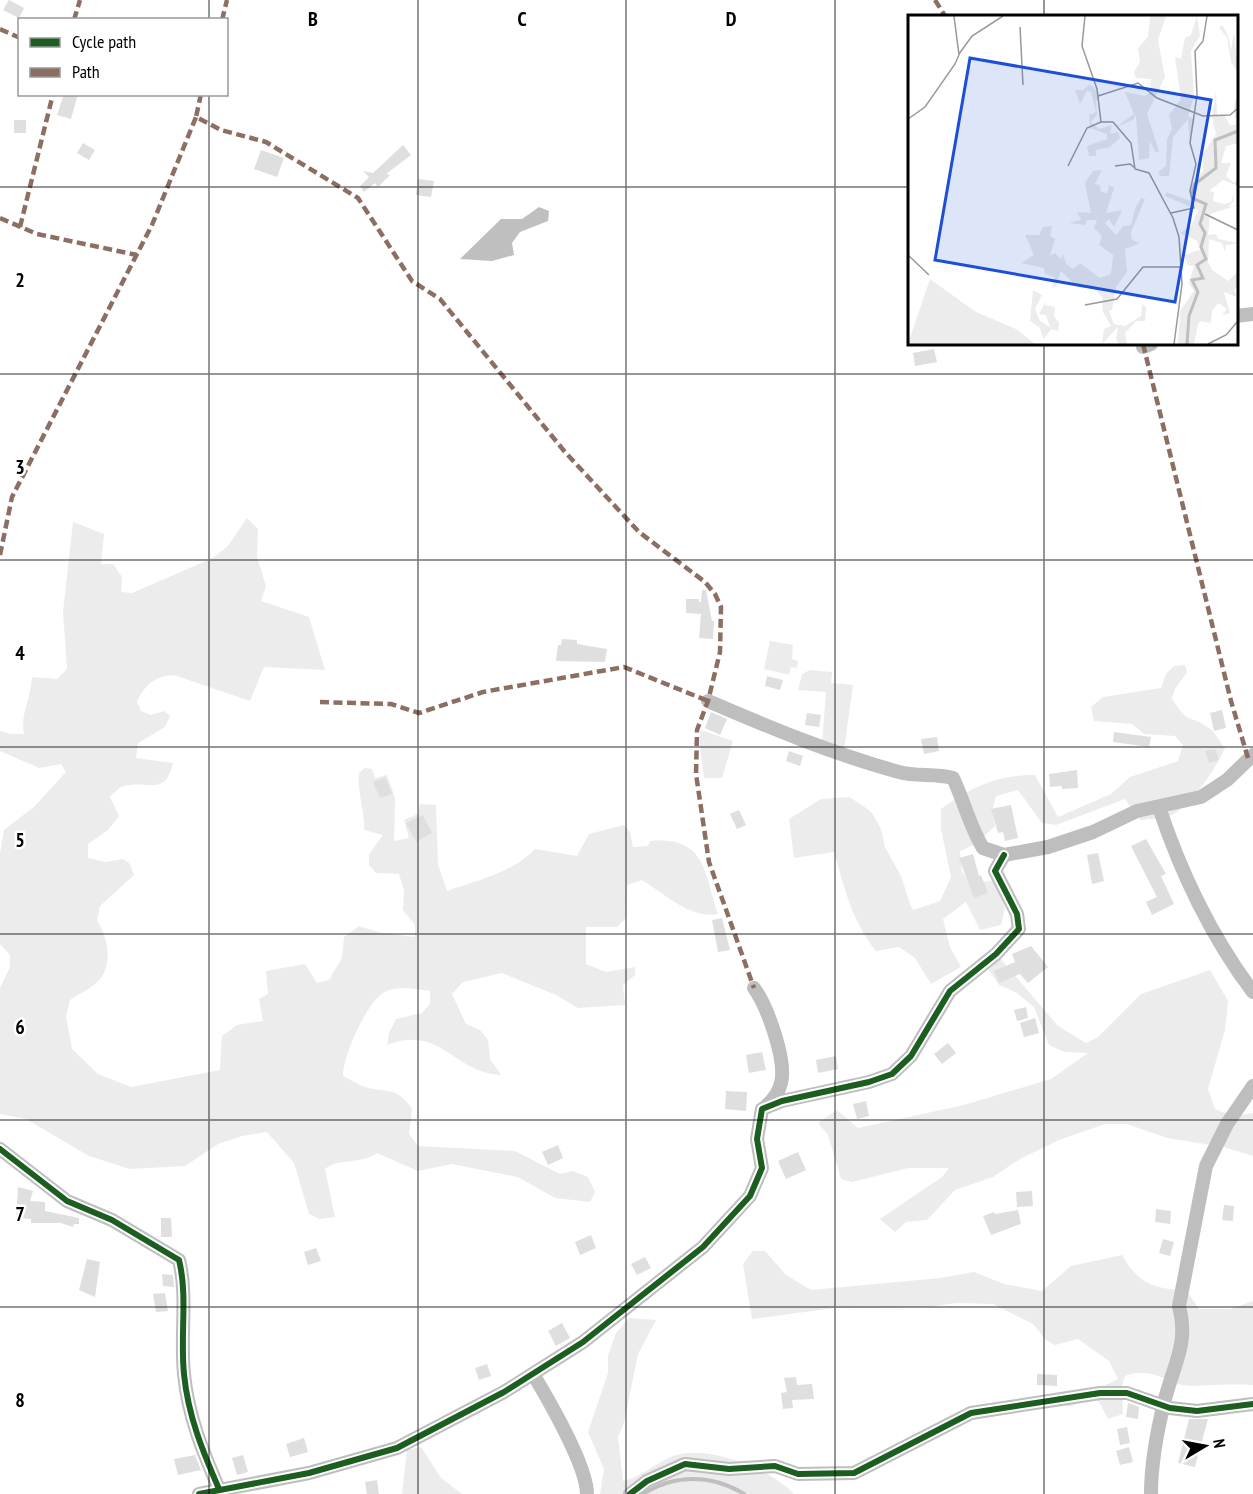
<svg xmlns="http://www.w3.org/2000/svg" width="1253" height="1494" font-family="'PT Sans Narrow',sans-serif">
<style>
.green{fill:#ececec}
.water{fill:#bfbfbf}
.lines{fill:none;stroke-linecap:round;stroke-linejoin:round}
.stream{stroke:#bfbfbf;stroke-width:4}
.building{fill:#dfdfdf}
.minor{stroke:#bebebe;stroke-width:14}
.quiet{stroke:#8d6e63;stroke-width:4.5;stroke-dasharray:9 4.5;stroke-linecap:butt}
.cycleway-casing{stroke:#fff;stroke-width:10}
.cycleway{stroke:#1b5e20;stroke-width:6}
.grid{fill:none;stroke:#000;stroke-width:1.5;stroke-opacity:0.55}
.inset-river{fill:none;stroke:#bfbfbf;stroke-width:3}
.inset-road{fill:none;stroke:#999;stroke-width:1.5}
.view{fill:#1d4ed8;fill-opacity:0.15;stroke:#1d4ed8;stroke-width:3}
.inset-edge{fill:none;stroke:#000;stroke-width:3}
.grid-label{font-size:20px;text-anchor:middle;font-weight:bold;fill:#000;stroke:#fff;stroke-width:5;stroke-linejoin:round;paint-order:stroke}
</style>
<rect width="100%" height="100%" fill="#fff"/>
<g class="green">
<path d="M 247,518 L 258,529 L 257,557 L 266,586 L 261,601 L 309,617 L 325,670 L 264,667 L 250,701 L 174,675 C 155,676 144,685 137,702 L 141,711 L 151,715 L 164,711 L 170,716 L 165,727 L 138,743 L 136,758 L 173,763 C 165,799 145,778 121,787 C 118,789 113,794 110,797 L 119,816 L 108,830 L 88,844 L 88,858 L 106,862 L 123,859 L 130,864 L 134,875 L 100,906 L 97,920 C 107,936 113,961 101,978 C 94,987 79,994 70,1000 L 66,1016 L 72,1049 L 98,1074 L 131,1087 L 220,1070 L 222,1036 L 237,1025 L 263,1021 L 259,999 L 268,994 L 266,971 L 305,964 L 317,983 L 329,980 L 342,958 L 344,937 L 359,926 L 381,933 L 415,937 L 415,925 L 403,910 L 404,891 L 399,874 L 376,873 L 369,865 L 369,854 L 383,835 L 364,830 C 365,811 357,792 359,773 L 365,768 L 372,769 L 375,778 L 387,775 L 395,798 L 394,841 L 409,838 L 404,820 L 418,814 L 420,804 L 436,805 L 438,865 L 447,891 C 477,880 512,873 535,849 L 577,856 L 589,834 L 624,825 L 630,832 L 633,847 L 648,846 L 650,841 C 706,836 704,872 718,914 C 690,919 665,894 642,880 L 627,885 L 626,918 L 617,927 L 586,927 L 586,964 L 606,972 L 635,967 L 635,975 L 623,985 L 625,1005 L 578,1008 L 556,995 L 502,973 L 463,982 L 452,994 L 466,1024 L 480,1030 L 488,1040 L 490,1059 L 501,1075 C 453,1073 441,1024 387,1045 L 389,1033 L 396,1019 L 422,1013 L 430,1004 L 430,991 C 417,989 395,985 383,993 C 366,1004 343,1056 343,1076 C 350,1079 358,1085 365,1087 C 387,1093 398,1087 412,1109 L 409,1134 L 418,1146 L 515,1151 L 560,1174 L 573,1171 L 588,1177 L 595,1192 L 590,1202 L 555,1198 L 518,1177 L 452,1164 L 418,1171 L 377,1153 C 357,1166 340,1157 325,1169 L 335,1217 L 320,1219 L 309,1214 L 294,1163 L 267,1132 L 242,1136 L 218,1144 L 185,1166 L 130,1169 L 89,1156 L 26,1119 L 0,1114 L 0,988 L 10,967 L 10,955 L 0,944 L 0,853 L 4,830 L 34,807 L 66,772 L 61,764 L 39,768 L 0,751 L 0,731 L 11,734 L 24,734 C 20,714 31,698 32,677 L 57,679 L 67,669 L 63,612 L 73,522 L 104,534 L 101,564 L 113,564 L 122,577 L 121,592 L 132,593 L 213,558 L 228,546 Z"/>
<polygon points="770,641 793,645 792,659 798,661 797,668 791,667 789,675 764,669"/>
<path d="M 1185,665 L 1187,672 L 1175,689 L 1172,698 C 1187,725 1189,714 1209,728 C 1215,732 1220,742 1225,748 C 1216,768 1192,805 1172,815 C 1163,819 1150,819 1140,820 L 1125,799 L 1056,825 L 1042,823 L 1018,790 L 996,796 L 992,811 L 995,826 L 976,844 L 960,851 L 962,872 L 972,884 L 994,880 L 1005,908 L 1001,925 L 980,930 L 966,902 L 943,919 L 950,947 L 961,967 L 931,984 L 915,958 L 899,947 L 876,951 C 851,919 845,889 834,852 L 794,858 L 789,819 L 821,799 L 849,797 L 862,805 L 872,813 L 881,829 L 885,847 L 901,876 L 911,907 L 914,910 L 940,901 L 951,877 L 941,829 L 941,809 C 968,788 1000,774 1035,775 L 1058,817 L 1111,794 L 1130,777 L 1178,761 L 1183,745 L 1175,736 L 1144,734 L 1132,724 L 1094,721 L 1091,707 L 1103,697 L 1161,688 L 1166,674 L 1174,666 Z"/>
<polygon points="810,670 832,672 831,683 853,685 844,750 822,743 826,692 798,690 802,674"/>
<polygon points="701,730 733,741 722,778 704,778 699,738"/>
<polygon points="994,951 1058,1026 1086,1043 1098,1037 1141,994 1210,970 1228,1001 1225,1030 1208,1089 1215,1109 1233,1116 1253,1113 1253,1156 1224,1147 1167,1138 1127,1124 1105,1124 1059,1140 1020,1159 993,1177 955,1190 927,1220 906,1222 895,1232 880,1219 942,1177 949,1168 908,1168 852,1182 841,1179 828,1135 818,1123 837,1110 858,1128 964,1105 1051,1079 1088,1053 1064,1052 1049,1045 1034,1007 1017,993 999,985 987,967"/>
<path d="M 753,1251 L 765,1251 L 786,1275 L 811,1290 L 940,1278 L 974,1272 L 1004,1284 L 1042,1291 L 1071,1266 L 1122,1255 C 1139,1284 1153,1289 1186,1290 L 1199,1309 L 1230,1309 L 1253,1301 L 1253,1385 C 1233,1384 1213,1385 1192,1386 C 1168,1386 1154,1365 1125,1376 L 1122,1385 L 1123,1414 L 1108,1419 L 1099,1402 L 1094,1398 L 1071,1406 L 1023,1408 L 1099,1388 L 1118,1379 L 1109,1361 L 1078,1339 L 1055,1345 L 1046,1340 L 1033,1324 L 993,1304 L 956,1303 L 929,1307 L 834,1308 L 752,1319 L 743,1264 Z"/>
<path d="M 629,1318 L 656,1320 L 638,1354 L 624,1423 L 618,1437 L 623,1481 C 643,1477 657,1461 676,1455 C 710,1445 771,1469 794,1494 L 600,1494 L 604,1469 L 588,1432 L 608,1373 L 608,1356 L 616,1333 Z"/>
<polygon points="421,1447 441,1478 462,1494 402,1494 407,1450"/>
</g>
<polygon class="water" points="539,207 549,211 548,221 520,232 512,243 514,255 492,261 460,259 501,219 522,219"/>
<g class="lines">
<path class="stream" d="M 643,1494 C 674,1474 712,1474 744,1494"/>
</g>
<g class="building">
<polygon points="9,0 24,8 19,18 3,10"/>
<polygon points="64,94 78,94 71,119 57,115"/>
<rect x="14" y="120" width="12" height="13"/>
<polygon points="83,143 95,150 89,160 77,153"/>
<polygon points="403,145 411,155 386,174 390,175 378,187 375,183 364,192 360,186 369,177 363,171 373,173"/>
<polygon points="261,150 284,158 277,177 254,169"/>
<polygon points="418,179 434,181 431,197 416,195"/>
<polygon points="934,349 937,362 915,366 913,353"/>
<polygon points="702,590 706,590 712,621 714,621 713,639 699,638 701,614 686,613 686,599 699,599 699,602 701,602"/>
<polygon points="562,639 577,640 577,644 607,649 605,662 556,661 558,645 561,645"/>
<polygon points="767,676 783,680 780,690 765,686"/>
<polygon points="1222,710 1226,728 1214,731 1210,713"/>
<polygon points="711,712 727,719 720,735 705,728"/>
<polygon points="807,713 821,715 819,727 805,725"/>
<polygon points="1114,732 1151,737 1149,747 1113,742"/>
<polygon points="937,737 939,751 924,754 921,739"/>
<polygon points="1215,749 1219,760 1209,763 1205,751"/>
<polygon points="789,751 803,756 800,766 786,761"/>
<polygon points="1077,770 1078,788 1062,789 1062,786 1050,787 1049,774"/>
<polygon points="385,777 392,794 380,798 373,782"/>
<polygon points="1011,805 1018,838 1005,841 1003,832 998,833 991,809"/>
<polygon points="739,810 746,825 737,829 730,814"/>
<polygon points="423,815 432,833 416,842 406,823"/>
<polygon points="1146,839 1166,874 1161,876 1174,904 1152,915 1146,902 1157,897 1131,846"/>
<polygon points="1098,853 1104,881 1092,884 1087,855"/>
<polygon points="973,854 979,876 981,875 988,893 974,898 959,858"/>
<polygon points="722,918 730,950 718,952 712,920"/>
<polygon points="1031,946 1048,967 1028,983 1020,974 999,983 994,971 1015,962 1012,954"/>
<polygon points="1026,1007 1028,1018 1017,1021 1014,1010"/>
<polygon points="1035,1018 1039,1033 1024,1037 1020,1023"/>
<polygon points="948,1043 956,1053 942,1064 934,1054"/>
<polygon points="762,1052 766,1070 749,1073 746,1055"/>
<polygon points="836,1056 838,1069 818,1073 816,1060"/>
<polygon points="726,1091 747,1092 746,1111 725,1109"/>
<polygon points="866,1101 869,1116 857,1119 853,1104"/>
<polygon points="558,1145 563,1158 548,1165 542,1152"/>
<polygon points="798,1152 806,1170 786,1179 778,1161"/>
<polygon points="18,1187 33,1191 30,1201 45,1202 45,1211 79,1218 79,1224 74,1224 73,1227 61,1223 31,1223 31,1219 16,1218"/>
<polygon points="1032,1191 1033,1206 1017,1207 1016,1192"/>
<polygon points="1224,1205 1234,1206 1233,1221 1222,1220"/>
<polygon points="1156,1209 1171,1211 1170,1224 1155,1222"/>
<polygon points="1018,1210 1021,1224 991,1235 983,1216 994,1212 995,1214"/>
<polygon points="161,1218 171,1218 172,1237 161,1237"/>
<polygon points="591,1235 596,1248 580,1255 575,1242"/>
<polygon points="1163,1239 1174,1242 1170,1256 1159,1253"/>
<polygon points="316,1248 321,1261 308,1265 304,1252"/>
<polygon points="645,1257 651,1268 637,1275 631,1264"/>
<polygon points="87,1259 100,1262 95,1297 79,1290"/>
<polygon points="162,1274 173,1275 174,1287 163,1286"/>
<polygon points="165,1293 168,1311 156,1312 153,1294"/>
<polygon points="562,1323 570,1338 556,1346 548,1331"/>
<polygon points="487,1364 491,1376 479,1380 475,1368"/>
<polygon points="1037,1374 1057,1375 1057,1386 1037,1385"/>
<polygon points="796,1377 797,1385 812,1384 814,1399 792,1400 793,1408 783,1409 781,1393 787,1392 784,1378"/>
<polygon points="1128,1403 1139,1407 1138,1419 1126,1417"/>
<polygon points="1189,1419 1208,1419 1195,1467 1178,1463"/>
<polygon points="1127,1427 1130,1443 1120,1445 1117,1429"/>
<polygon points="304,1438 308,1452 290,1457 286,1444"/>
<polygon points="1129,1447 1133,1462 1120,1465 1116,1451"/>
<polygon points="195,1455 201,1470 178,1475 174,1459"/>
<polygon points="243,1455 248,1472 237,1475 232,1458"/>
<polygon points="377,1480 379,1494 367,1494 365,1482"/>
</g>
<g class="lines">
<g class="minor">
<polyline points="1236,316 1253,314"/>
<polyline points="1143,347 1151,344"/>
<path d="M 708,701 C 771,728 833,754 899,772 C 916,777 935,773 953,778 C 964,801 970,827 983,848 L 1004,855 L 1048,847 L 1093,832 L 1137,811 L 1201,797 L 1227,780 L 1253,755"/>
<path d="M 1159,807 C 1180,871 1212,938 1253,992"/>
<path d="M 754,988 C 767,1006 787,1060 781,1083 C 779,1092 773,1100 766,1106"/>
<path d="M 0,1149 L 67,1201 L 112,1220 L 179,1260 C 188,1296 180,1336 184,1374 C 188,1416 203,1452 219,1489"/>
<path d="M 533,1374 C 548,1399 587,1466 587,1494"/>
<polyline points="199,1494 309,1473 397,1448 504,1392 583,1342 703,1247 750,1196 762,1168 757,1139 762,1109 782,1101 869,1082 892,1074 911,1056 950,991 996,954 1019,929 1017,914 995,871 1004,855"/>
<polyline points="630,1494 647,1481 685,1464 729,1469 775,1466 798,1474 854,1473 971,1413 1100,1393 1127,1393 1170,1408 1197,1411 1253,1404"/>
<path d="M 1151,1494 C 1151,1461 1157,1431 1165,1399 C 1174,1364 1189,1342 1179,1306 L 1206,1166 L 1227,1124 L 1253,1086"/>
</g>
<g class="quiet">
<polyline points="935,0 945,16"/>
<polyline points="74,20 80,0"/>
<polyline points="222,20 227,0"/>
<polyline points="0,29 20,38"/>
<polyline points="201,94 196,117 221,130 266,142 358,198 412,281 440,299 565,452 639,532 705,582 715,594 721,607 720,652 708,701 697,730 696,774 709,862 754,988"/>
<polyline points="0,218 37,234 137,255"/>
<polyline points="20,227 53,94"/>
<polyline points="1143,344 1231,701 1248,758"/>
<polyline points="0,555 12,497 152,225 196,117"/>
<polyline points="320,702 391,704 419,713 483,692 624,667 708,701"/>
</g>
<defs>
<g id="cycleway">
<path d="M 0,1149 L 67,1201 L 112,1220 L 179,1260 C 188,1296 180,1336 184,1374 C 188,1416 203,1452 219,1489"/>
<polyline points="199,1494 309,1473 397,1448 504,1392 583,1342 703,1247 750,1196 762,1168 757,1139 762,1109 782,1101 869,1082 892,1074 911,1056 950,991 996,954 1019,929 1017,914 995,871 1004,855"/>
<polyline points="630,1494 647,1481 685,1464 729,1469 775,1466 798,1474 854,1473 971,1413 1100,1393 1127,1393 1170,1408 1197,1411 1253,1404"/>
</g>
</defs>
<use href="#cycleway" class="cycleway-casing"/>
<use href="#cycleway" class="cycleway"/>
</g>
<path class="grid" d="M 209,0 L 209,20M 418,0 L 418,1494M 626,0 L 626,1494M 835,0 L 835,1494M 1044,0 L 1044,16M 209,94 L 209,1494M 0,187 L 910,187M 1236,187 L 1253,187M 1044,344 L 1044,1494M 0,374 L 1253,374M 0,560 L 1253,560M 0,747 L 1253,747M 0,934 L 1253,934M 0,1120 L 1253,1120M 0,1307 L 1253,1307"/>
<g transform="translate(908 15)">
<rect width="330" height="330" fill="#fff"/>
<path d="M 242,1 L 258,1 L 250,25 L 257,62 L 239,99 L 251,136 L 248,138 L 242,126 L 241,143 L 231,145 L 228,100 L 225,105 L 208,112 L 226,99 L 217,77 L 237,81 L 242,78 L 243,64 L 228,63 L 226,57 L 232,47 L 230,33 L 240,22 ZM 289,1 L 292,21 L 283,36 L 286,82 L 280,101 L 287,104 L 281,123 L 280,104 L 265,122 L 261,161 L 252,161 L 250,157 L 258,151 L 259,124 L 264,114 L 261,100 L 273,84 L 267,42 L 273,44 L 277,23 L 283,20 ZM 314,10 L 320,20 L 323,35 L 326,17 L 330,57 L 323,47 L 319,22 L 311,13 ZM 182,69 L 191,78 L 191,84 L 188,86 L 189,100 L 183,107 L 191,114 L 204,110 L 202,119 L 210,117 L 212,123 L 202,132 L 188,135 L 188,141 L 181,141 L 179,131 L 199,124 L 199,119 L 182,113 L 181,100 L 188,97 L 183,77 L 179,76 L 172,89 L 167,75 L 175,75 ZM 308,76 L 309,100 L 316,100 L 322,110 L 328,110 L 326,89 L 330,81 L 330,128 L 318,131 L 313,148 L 323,148 L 318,161 L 326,168 L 330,164 L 330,171 L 315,165 L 301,176 L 306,177 L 305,186 L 316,189 L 323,187 L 327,177 L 325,187 L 320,192 L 330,190 L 302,199 L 300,220 L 308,219 L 310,224 L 330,228 L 318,230 L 317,237 L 314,228 L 301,224 L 300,247 L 304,255 L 320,266 L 330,257 L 330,271 L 326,275 L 329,282 L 316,277 L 322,298 L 314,300 L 319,294 L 310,288 L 304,296 L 303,308 L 292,306 L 290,309 L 286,329 L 270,329 L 272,296 L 286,276 L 281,268 L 286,251 L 280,250 L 276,240 L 292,235 L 289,226 L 272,218 L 283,211 L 290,195 L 257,181 L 258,177 L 283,186 L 281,173 L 295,156 L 295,139 L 308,119 L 304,102 ZM 194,155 L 187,169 L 192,170 L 193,177 L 199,178 L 201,170 L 206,173 L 198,198 L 214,195 L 206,212 L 201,204 L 197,208 L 208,220 L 215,211 L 223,210 L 227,194 L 233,183 L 237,184 L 223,217 L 224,225 L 232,228 L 217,234 L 219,257 L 208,272 L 204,295 L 201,295 L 206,309 L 217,311 L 233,301 L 234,290 L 228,285 L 238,292 L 237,306 L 228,306 L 217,318 L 219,329 L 211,329 L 208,324 L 210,312 L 194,329 L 196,314 L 203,311 L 195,297 L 194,282 L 187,274 L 169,272 L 153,256 L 148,271 L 144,272 L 146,262 L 137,259 L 136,253 L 113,248 L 126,240 L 117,220 L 131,220 L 135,212 L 144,211 L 142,221 L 147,224 L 142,241 L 147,238 L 153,244 L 155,239 L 158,249 L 165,254 L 172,248 L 192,263 L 203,259 L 205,240 L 191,230 L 194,221 L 186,213 L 189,205 L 179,205 L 177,210 L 161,208 L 173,205 L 169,197 L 183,198 L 177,168 L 185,156 ZM 22,264 L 68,297 L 108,314 L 127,329 L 0,329 ZM 125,275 L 134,280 L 127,294 L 132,306 L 142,312 L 138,300 L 131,299 L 138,286 L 137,290 L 147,292 L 146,301 L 151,308 L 150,316 L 143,314 L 136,324 L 131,312 L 122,306 Z" fill="#ececec"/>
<path class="inset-river" d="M 284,179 L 287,169 L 308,153 L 307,125 L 330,116M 279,329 L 281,301 L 290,277 L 284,265 L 295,263 L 289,250 L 298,244 L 293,232 L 297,218 L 292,209 L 298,189 L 286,184"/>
<path class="inset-road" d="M 112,12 L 115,70M 51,39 L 64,21 L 95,1M 190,81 L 230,68 L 249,83 L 295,101 L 322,100 L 330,93M 0,104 L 17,92 L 47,49 L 51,40 L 46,1M 193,107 L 205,107 L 223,128 L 227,154 L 241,158 L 265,203 L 271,222 L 274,269 L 266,329M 160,151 L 179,113 L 193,107 L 189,74 L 174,31 L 177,1M 207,151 L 222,149 L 227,153M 263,198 L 286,193 L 282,176 L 288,149 L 282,128 L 289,80 L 287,36 L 295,26 L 299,1M 297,199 L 330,215M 0,240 L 21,260M 177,290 L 209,284 L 235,252 L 273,252M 300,329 L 318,320 L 330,306"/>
<path class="view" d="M 62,43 L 303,85 L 267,287 L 27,245 Z"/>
<rect width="330" height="330" class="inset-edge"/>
</g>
<g class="grid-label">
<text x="313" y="26">B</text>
<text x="522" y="26">C</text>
<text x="731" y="26">D</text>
<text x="20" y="287">2</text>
<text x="20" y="474">3</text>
<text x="20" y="660">4</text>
<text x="20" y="847">5</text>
<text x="20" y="1034">6</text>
<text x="20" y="1221">7</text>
<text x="20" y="1407">8</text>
</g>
<rect x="18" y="18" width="210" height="78" fill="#ffffff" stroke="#999999" stroke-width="1.5"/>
<rect x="30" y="38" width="30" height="9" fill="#1b5e20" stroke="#999999" stroke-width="1.5"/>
<text x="72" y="48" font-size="18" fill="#000000">Cycle path</text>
<rect x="30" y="68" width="30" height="9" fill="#8d6e63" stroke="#999999" stroke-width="1.5"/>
<text x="72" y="78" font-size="18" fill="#000000">Path</text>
<g transform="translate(1205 1446) rotate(80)" stroke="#ffffff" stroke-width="4.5" paint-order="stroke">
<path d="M0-4.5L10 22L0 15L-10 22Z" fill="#000000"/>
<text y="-9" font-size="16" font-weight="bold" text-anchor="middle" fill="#000000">N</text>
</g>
</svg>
